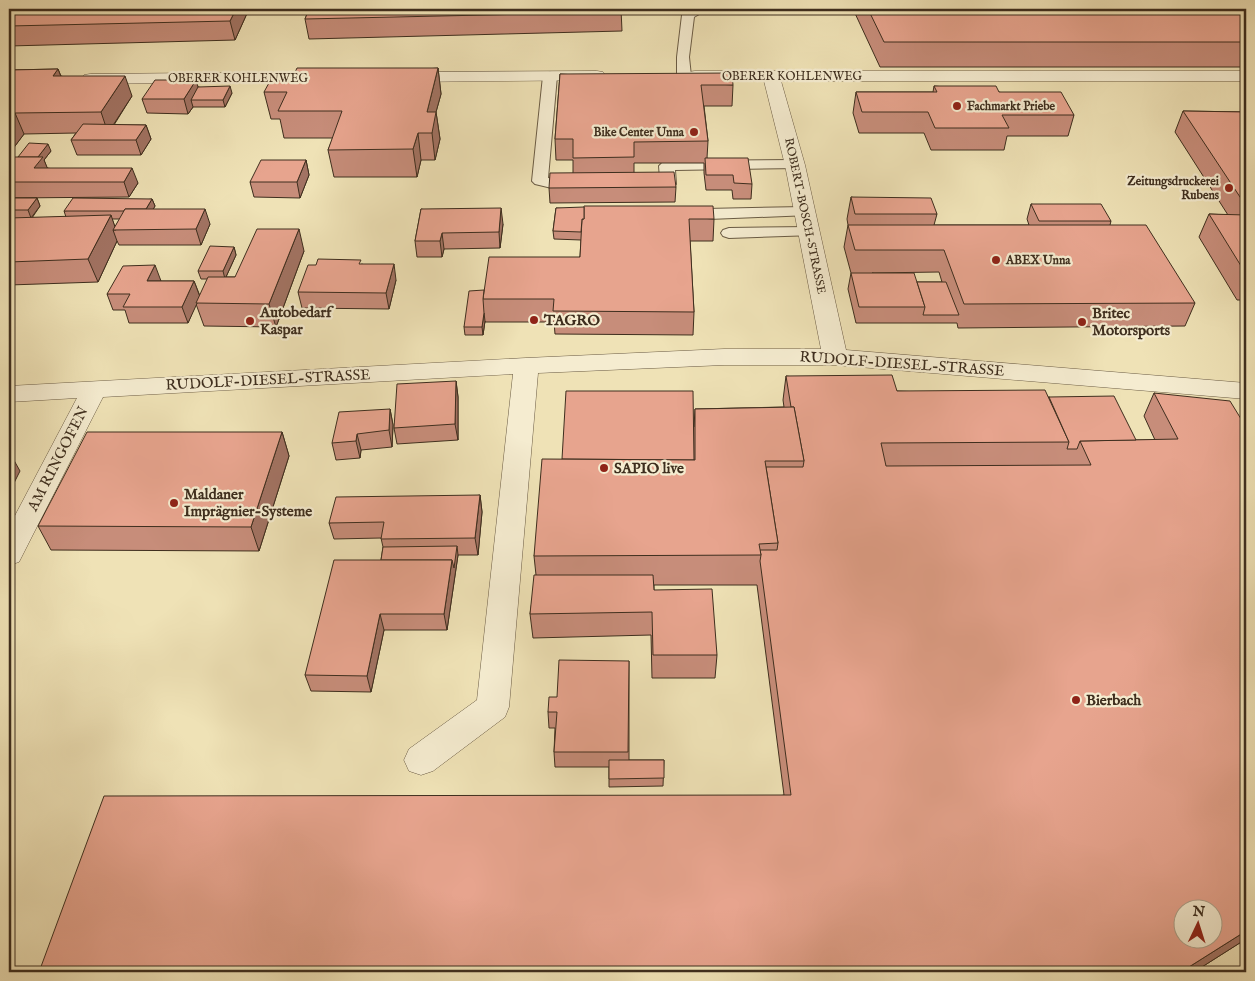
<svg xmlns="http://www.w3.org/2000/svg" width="1255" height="981" font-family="'IM FELL English',serif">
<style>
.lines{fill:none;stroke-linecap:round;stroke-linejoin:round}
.lane-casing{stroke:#6a5b44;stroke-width:2}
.street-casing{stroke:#6a5b44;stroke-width:1}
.lane{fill:#f5ecd0;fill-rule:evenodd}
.street{fill:#f5ecd0;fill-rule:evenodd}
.wall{fill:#c78d7a;stroke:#3e2e1e;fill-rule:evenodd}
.shaded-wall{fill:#a27363;stroke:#3e2e1e}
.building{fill:#e7a48e;stroke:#3e2e1e;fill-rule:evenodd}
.poi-dot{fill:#8f2418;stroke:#f5ecd0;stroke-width:2}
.labels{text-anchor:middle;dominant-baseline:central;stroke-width:4.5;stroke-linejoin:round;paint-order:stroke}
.far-street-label{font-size:12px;fill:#3e2e1e;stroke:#f5ecd0}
.far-poi-label{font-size:12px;font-weight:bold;fill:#3e2e1e;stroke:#f5ecd0;text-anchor:start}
.poi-label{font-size:15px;font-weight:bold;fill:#3e2e1e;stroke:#f5ecd0;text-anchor:start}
.street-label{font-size:15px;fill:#3e2e1e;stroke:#f5ecd0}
</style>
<rect width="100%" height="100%" fill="#efe2b6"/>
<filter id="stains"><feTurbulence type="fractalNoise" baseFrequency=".004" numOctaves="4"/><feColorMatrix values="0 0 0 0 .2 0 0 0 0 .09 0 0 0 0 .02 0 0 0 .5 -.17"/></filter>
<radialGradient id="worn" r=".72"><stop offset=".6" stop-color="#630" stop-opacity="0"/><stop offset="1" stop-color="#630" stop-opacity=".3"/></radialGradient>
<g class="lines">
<defs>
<g id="lane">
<polygon points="692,9 708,9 694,17 689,57 691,76 684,80 677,76 677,57 682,15"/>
<polygon points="550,72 557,76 548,178 584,182 587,185 584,188 560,190 535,184 532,181 543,76"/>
<polygon points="795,160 800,162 803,165 800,168 675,170 676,184 673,187 647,187 644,184 647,181 660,179 659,166 662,163 667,161"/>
<path d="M 804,207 L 810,209 L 812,212 L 810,215 L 709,219 C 701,224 689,226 680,223 L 678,220 L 680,217 L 705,209 Z"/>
<polygon points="809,227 815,229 817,232 815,235 729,238 723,236 721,233 723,230 729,228"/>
</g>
<g id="street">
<polygon points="597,71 603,72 606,76 603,80 400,82 394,81 391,77 394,73 400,72"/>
<polygon points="695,71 1246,71 1246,81 781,81 805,165 846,350 1246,383 1246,399 835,365 724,365 538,373 509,707 505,717 433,771 421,775 409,771 404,760 409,749 477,700 513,374 103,397 19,562 9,565 9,527 77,398 9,402 9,386 526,358 724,349 821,349 785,165 764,81 689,80 686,76 689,72"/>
<polygon points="330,72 336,73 339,77 336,81 90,84 84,83 81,79 84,75 90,74"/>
</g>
</defs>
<use href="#lane" class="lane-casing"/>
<use href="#street" class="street-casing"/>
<use href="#lane" class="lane"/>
<use href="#street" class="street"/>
</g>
<g class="wall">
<polygon points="9,9 249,9 235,40 9,46"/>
<polygon points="309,9 650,9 621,9 622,31 309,39 305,19"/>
<polygon points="853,9 1246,9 1246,67 880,67"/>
<polygon points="438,68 441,94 436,112 440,139 435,160 421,160 417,177 334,177 328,150 333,138 284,138 280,119 271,119 264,92 291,81"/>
<polygon points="58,69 61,76 132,96 114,125 146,125 151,139 141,155 77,155 71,140 76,133 24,134 9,154 9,70"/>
<polygon points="560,74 733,85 732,106 704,106 708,141 707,158 752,184 751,199 733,199 732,190 706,190 704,173 704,163 634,163 634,173 676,187 675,202 550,203 549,188 573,173 573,160 556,160 555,139"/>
<polygon points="196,80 198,87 232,93 225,107 193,107 188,114 147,113 142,99"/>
<polygon points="934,86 999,92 1074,115 1068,136 1007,136 1004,150 931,150 924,133 859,133 853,113 856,92 933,92"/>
<polygon points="1183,111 1246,112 1246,300 1237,300 1199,237 1209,214 1228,215 1175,132"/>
<polygon points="51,151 44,160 47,168 138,183 129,197 9,198 9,164 18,157"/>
<polygon points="306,160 309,175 300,198 254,197 250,182"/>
<path d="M 851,197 L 937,214 L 934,225 L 1029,225 L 1027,219 L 1031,204 L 1111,221 L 1110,225 L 1195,303 L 1185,326 L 958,328 L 957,323 L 856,323 L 848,289 L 851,273 L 844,247 L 848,225 L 847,219 ZM 939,272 L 942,282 L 917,282 L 872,273 Z"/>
<path d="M 9,198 L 37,198 L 40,206 L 32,218 L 66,217 L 64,211 L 152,199 L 155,206 L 153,209 L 210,224 L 201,245 L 119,245 L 117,241 L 98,282 L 9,285 ZM 112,219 L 120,219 L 115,227 Z"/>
<polygon points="556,208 714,219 713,241 690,241 694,312 693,335 555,334 554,322 485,322 485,321 483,335 465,335 464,327 484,290 580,257 581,240 554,239 553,231"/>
<polygon points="421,209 503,224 500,248 444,249 442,257 417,257 415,241"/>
<polygon points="234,247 236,255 226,277 235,277 304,251 276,327 204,326 196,304 188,323 129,323 125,310 113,310 107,294 161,281 194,281 200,296 208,279 201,279 198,271"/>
<polygon points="362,264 396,280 389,309 302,308 298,292"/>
<polygon points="786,376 897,391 1049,397 1136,440 1155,440 1144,416 1154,393 1246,427 1246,939 1194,972 39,972 784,795 757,585 654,585 654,590 717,655 715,678 652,678 651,635 533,638 530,614 536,575 534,556 562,459 694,427 695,409 784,407 783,400"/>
<polygon points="456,381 458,397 458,440 397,444 394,428"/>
<polygon points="390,409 393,425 392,447 361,450 360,458 336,460 332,443"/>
<polygon points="282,432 289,456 259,551 51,550 38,526"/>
<polygon points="480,495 482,512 478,555 458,555 447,630 384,630 371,692 311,691 305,675 381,560 383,547 381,538 334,539 329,523"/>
<polygon points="629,661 629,760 664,760 663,786 609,787 609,767 555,767 554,752 555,728 549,728 548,712 557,697"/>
</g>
<g class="shaded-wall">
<polygon points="236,9 249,9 235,40 230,21"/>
<polygon points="438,68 441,94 436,112 440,139 435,160 432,133 427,112"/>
<polygon points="58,69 66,90 53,76"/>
<polygon points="125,76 132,96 108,133 101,112"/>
<polygon points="196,80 200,94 191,100 193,107 188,114 184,99"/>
<polygon points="230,86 232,93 225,107 223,100"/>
<polygon points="15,113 24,134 9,154 9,121"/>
<polygon points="146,125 151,139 141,155 136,140"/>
<polygon points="418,133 421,160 417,177 413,149"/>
<polygon points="48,144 51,151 44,160 49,172 34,168 34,162"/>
<polygon points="306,160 309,175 300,198 297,182"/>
<polygon points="132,168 138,183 129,197 124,182"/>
<polygon points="37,198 40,206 31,218 28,210"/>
<polygon points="152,199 155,206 148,219 145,211"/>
<polygon points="501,208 503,224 500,248 499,232"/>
<polygon points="205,209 210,224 201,245 196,229"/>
<polygon points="111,215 116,230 113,230 117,241 98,282 88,259"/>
<polygon points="299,229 304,251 276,327 269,304"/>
<polygon points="442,233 444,249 442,257 440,241"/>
<polygon points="234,247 236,255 225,279 223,271"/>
<polygon points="394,264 396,280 389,309 386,293"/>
<polygon points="155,265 161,281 147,281"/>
<polygon points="194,281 200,297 188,323 182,307"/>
<polygon points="484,313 485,321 483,335 482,327"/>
<polygon points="456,381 458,397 458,440 455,424"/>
<polygon points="390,409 393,425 392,447 389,430"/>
<polygon points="282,432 289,456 259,551 251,527"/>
<polygon points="357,434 361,450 360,458 356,441"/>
<polygon points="11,455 20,471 9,493 9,460"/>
<polygon points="480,495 482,512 478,555 475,538"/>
<polygon points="457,546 458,555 447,630 444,614 452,560"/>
<polygon points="380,614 384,630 371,692 367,676"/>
<polygon points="1246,931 1246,939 1194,972 1181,972"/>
</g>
<g class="building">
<polygon points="9,9 236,9 230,21 9,26"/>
<polygon points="309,9 621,9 621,12 305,19"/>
<polygon points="868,9 1246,9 1246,42 884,42"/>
<polygon points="297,68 438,68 427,112 436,112 432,133 418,133 413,149 328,150 342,111 278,111 287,92 264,92 270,81 291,81"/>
<polygon points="58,69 53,76 125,76 101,112 15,113 9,121 9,70"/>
<polygon points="732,73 733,85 701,85 708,141 634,142 634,157 573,158 573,139 555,139 560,74"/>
<polygon points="155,80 196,80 184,99 142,99"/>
<polygon points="230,86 223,100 191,100 198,87"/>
<polygon points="934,86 996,86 999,92 1061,92 1074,115 1002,115 1009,128 935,128 928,112 862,112 856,92 937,92"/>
<polygon points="1183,111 1246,112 1246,206"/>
<polygon points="83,124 146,125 136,140 71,140"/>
<polygon points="29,143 48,144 38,157 18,157"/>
<polygon points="14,157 43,157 34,168 132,168 124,182 9,182 9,164"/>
<polygon points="705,158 748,158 752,184 734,183 733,175 706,175"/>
<polygon points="261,160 306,160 297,182 250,182"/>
<polygon points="674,172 676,187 549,188 550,173"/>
<polygon points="851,197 931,198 937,214 855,214"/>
<polygon points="9,198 37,198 28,210 9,210"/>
<polygon points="73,198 152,199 146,209 125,209 124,211 64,211"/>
<polygon points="1031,204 1101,204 1111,221 1039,221"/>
<polygon points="584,206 713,206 714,219 689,219 694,312 553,311 554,299 483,299 489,257 580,257 582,219 584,219"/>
<polygon points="584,207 584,219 582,219 581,232 553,231 556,208"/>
<polygon points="501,208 499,232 442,233 440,241 415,241 421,209"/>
<polygon points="125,209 205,209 196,229 113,230"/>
<polygon points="1209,214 1246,215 1246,274"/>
<polygon points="111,215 88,259 9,262 9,218"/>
<polygon points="848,225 1146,225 1195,303 964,304 944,250 855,250"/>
<polygon points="257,229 299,229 269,304 196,303 208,277 235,277"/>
<polygon points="210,246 234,247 223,271 198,271"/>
<polygon points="318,259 361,260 359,264 394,264 386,293 298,292 308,265 316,265"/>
<polygon points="155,265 147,281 194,281 182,307 123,307 130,294 107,294 123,266"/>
<polygon points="851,273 914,273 925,307 859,307"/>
<polygon points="917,282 946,282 959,315 923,315 925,307"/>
<polygon points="484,290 483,299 484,313 482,327 464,327 469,291"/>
<path d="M 892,375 L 897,391 L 1045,390 L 1069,442 L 881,443 L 886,466 L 1091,465 L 1080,441 L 1178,439 L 1154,393 L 1230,401 L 1246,427 L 1246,931 L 1181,972 L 39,972 L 104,796 L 791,795 L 760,561 L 761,555 L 760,550 L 777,550 L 778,543 L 766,467 L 803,467 L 804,461 L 794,407 L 791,407 L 786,376 ZM 1182,908 L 1212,908 L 1212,938 L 1182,938 Z"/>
<polygon points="456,381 455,424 394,428 397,384"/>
<polygon points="566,391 693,391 694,460 562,459"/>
<polygon points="1114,396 1136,440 1080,441 1077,449 1067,449 1069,442 1049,397"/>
<polygon points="794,407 804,461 765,461 778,543 759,544 761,555 534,556 542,459 695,460 695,409"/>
<polygon points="390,409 389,430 357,434 356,441 332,443 339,412"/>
<polygon points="87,432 282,432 251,527 38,526"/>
<polygon points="480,495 475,538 381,539 384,522 329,523 336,497"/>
<polygon points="457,546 454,568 452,560 381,560 383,547"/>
<polygon points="334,560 452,560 444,614 380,614 367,676 305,675"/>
<polygon points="534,575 653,575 654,590 712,589 717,655 653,655 652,612 530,614"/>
<polygon points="559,660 629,661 628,752 554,752 557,712 548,712 549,697 557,697"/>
<polygon points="609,760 664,760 664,778 609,779"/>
</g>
<g class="poi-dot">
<circle cx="957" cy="106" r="5"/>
<circle cx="694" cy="132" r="5"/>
<circle cx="1229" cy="188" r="5"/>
<circle cx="996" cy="260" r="5"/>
<circle cx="534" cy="320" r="5"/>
<circle cx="250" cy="321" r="5"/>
<circle cx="1082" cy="322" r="5"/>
<circle cx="604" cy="468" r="5"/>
<circle cx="174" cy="503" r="5"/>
<circle cx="1076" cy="700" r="5"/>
</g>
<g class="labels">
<g class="far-street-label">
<text x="792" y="76">OBERER KOHLENWEG</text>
<text x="238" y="78">OBERER KOHLENWEG</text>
<text transform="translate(805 216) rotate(78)">ROBERT-BOSCH-STRASSE</text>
</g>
<g class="far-poi-label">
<text x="967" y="106">Fachmarkt Priebe</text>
<text x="684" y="132" text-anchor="end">Bike Center Unna</text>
<text x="1219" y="181" text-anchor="end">Zeitungsdruckerei<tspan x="1219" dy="14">Rubens</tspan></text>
<text x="1006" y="260">ABEX Unna</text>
</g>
<g class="poi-label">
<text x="260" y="312">Autobedarf<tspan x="260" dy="17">Kaspar</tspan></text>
<text x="1092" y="313">Britec<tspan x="1092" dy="17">Motorsports</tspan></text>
<text x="544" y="320">TAGRO</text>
<text x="614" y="468">SAPIO live</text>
<text x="184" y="494">Maldaner<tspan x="184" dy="17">Imprägnier-Systeme</tspan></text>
<text x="1086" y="700">Bierbach</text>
</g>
<g class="street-label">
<text transform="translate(902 364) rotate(4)">RUDOLF-DIESEL-STRASSE</text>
<text transform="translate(268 380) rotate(-3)">RUDOLF-DIESEL-STRASSE</text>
<text transform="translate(58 459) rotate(-63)">AM RINGOFEN</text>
</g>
</g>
<rect width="1255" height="981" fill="none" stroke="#efe2b6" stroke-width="30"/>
<rect x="10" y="10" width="1235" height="961" fill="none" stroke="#3e2e1e" stroke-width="2.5"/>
<rect x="15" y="15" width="1225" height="951" fill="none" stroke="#3e2e1e"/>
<g transform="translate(1198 924) rotate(4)"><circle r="24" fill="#f5ecd0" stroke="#aca089"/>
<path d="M0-4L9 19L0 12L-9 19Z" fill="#8f2418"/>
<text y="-8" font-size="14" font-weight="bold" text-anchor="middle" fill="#3e2e1e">N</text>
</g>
<rect width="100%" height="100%" filter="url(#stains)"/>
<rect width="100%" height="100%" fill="url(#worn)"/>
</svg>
